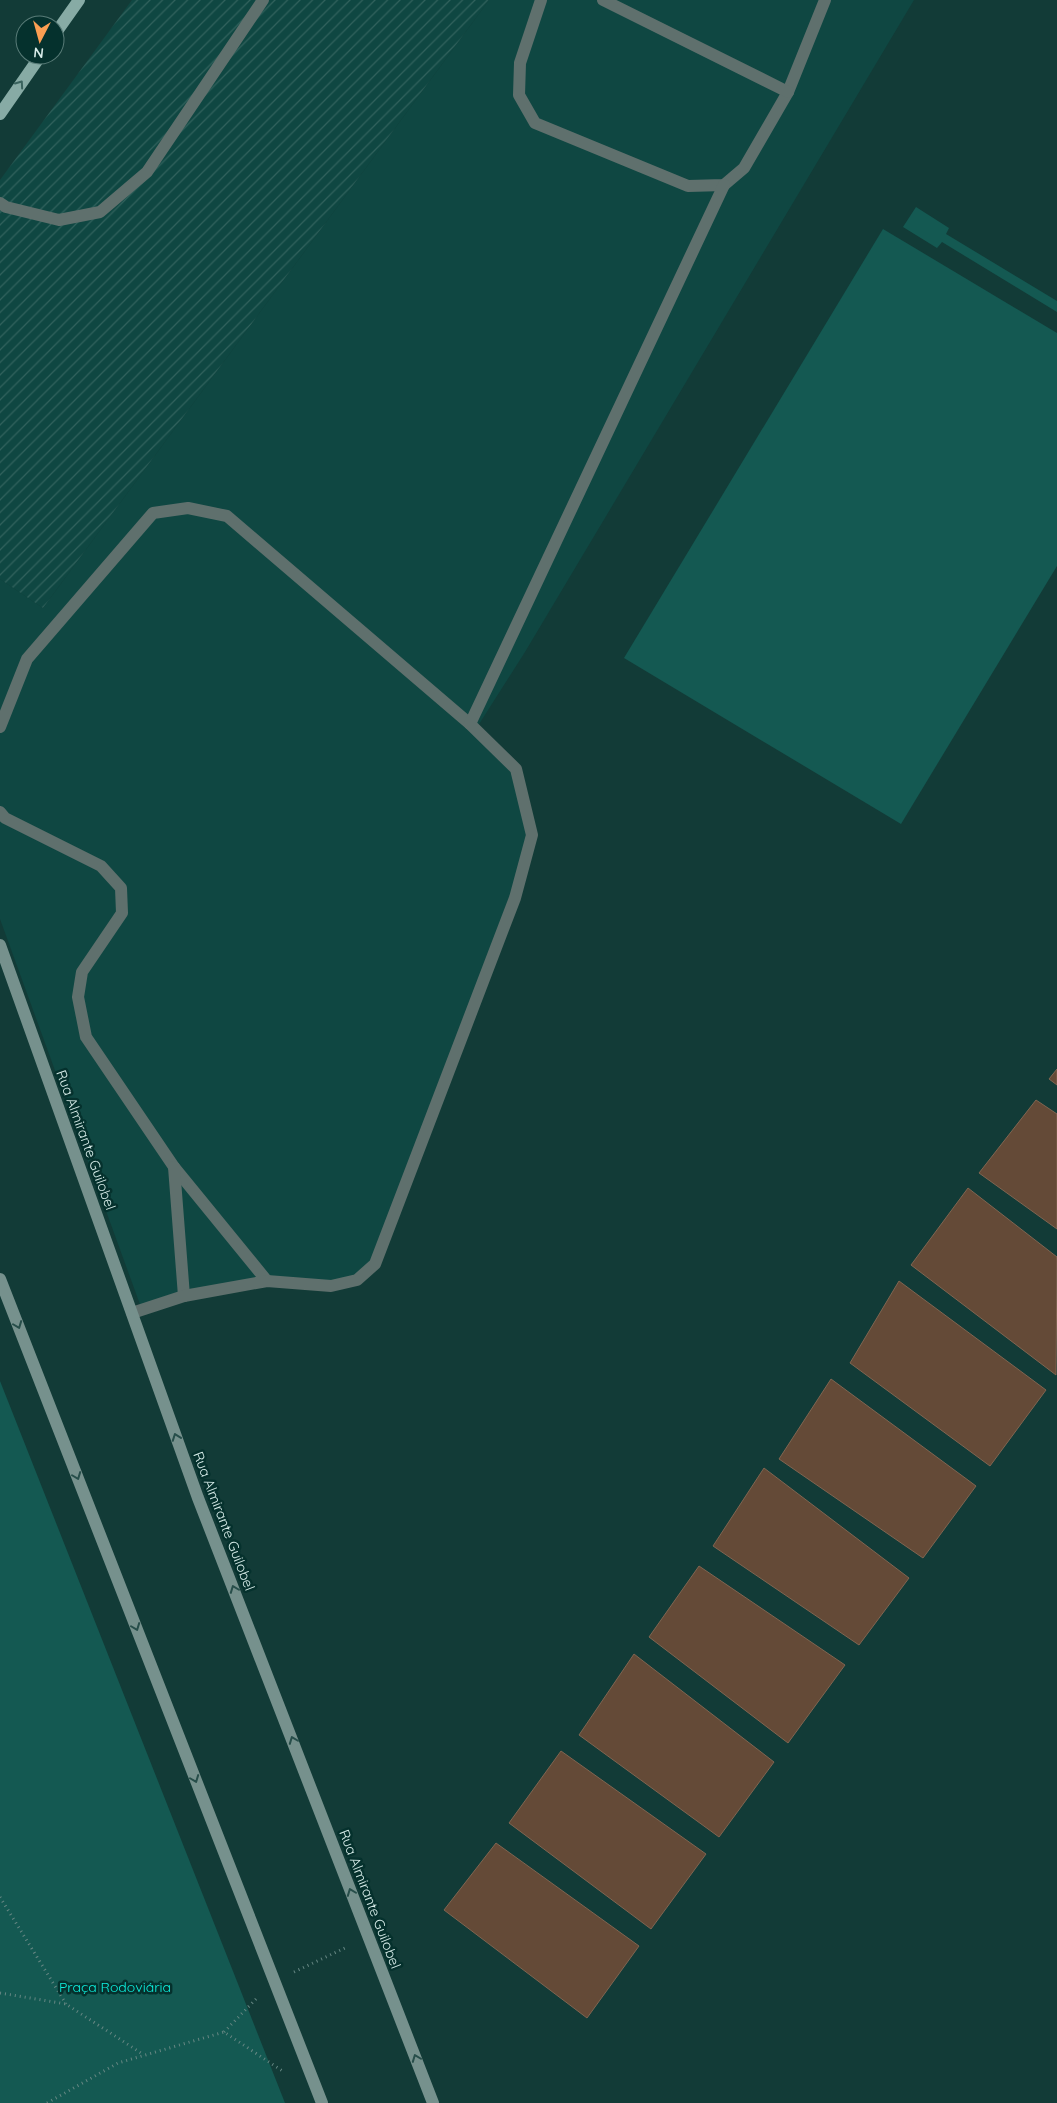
<svg xmlns="http://www.w3.org/2000/svg" width="1057" height="2103" font-family="Quicksand,sans-serif">
<style>
.built{fill:#0f4742}
.industrial{fill:url(#industrial-furrows)}
.green{fill:#145952}
.building{fill:#644a37;stroke:#806551}
.lines{fill:none;stroke-linecap:round;stroke-linejoin:round}
.path{stroke:#668783;stroke-width:3;stroke-dasharray:1 4;stroke-linecap:butt}
.lane{stroke:#5f706d;stroke-width:12}
.secondary{stroke:#76918d;stroke-width:12}
.primary{stroke:#87aba5;stroke-width:12}
.oneway{stroke:#39625d}
.oneway2{stroke:#274e4a}
.labels{text-anchor:middle;dominant-baseline:central;stroke-width:5;stroke-linejoin:round;paint-order:stroke}
.street-label{font-size:14px;fill:#d7ece9;stroke:#05312d}
.park-label{font-size:14px;fill:#0ef0de;stroke:#05312d}
</style>
<defs>
<pattern id="industrial-furrows" width="10" height="10" patternUnits="userSpaceOnUse" patternTransform="scale(1.25)"><rect width="10" height="10" fill="#0f4742"/><path d="M-1 1l2-2M0 10L10 0M9 11l2-2" fill="none" stroke="#31625d"/></pattern>
</defs>
<rect width="100%" height="100%" fill="#123b37"/>
<polygon class="built" points="489,0 914,0 525,652 476,729 516,769 532,835 375,1264 357,1280 267,1281 142,1310 0,919 0,579 43,608"/>
<polygon class="industrial" points="132,0 489,0 43,608 0,579 0,180"/>
<g class="green">
<polygon points="916,207 949,228 946,234 1057,301 1057,312 942,242 937,248 903,227"/>
<polygon points="883,229 1057,333 1057,566 901,824 624,658"/>
<polygon points="0,1381 285,2103 0,2103"/>
</g>
<g class="building">
<polygon points="1057,1069 1057,1085 1049,1079"/>
<polygon points="1036,1100 1057,1114 1057,1229 979,1173"/>
<polygon points="968,1188 1057,1257 1056,1375 911,1265"/>
<polygon points="899,1281 1046,1390 990,1466 850,1363"/>
<polygon points="831,1379 976,1486 923,1558 779,1459"/>
<polygon points="764,1468 909,1578 859,1645 713,1546"/>
<polygon points="699,1566 845,1665 788,1743 649,1637"/>
<polygon points="634,1654 774,1762 719,1837 579,1735"/>
<polygon points="561,1751 706,1854 651,1929 509,1823"/>
<polygon points="496,1843 639,1946 587,2018 444,1910"/>
</g>
<g class="lines">
<g class="path">
<polyline points="0,1897 66,2004"/>
<polyline points="294,1972 347,1947"/>
<polyline points="0,1993 66,2004 144,2055"/>
<polyline points="224,2032 257,1998"/>
<polyline points="47,2103 118,2063 224,2032 284,2072"/>
</g>
<g class="lane">
<polyline points="541,0 520,63 519,95 535,123 688,186 724,185 744,168 788,92 825,0"/>
<polyline points="603,0 788,92"/>
<polyline points="0,203 6,207 59,220 100,212 147,172 263,0"/>
<polyline points="0,727 27,659 153,513 188,508 227,516 470,724"/>
<polyline points="0,812 5,818 101,866 121,888 122,913 82,972 78,997 86,1037 174,1167 267,1281"/>
<polyline points="174,1167 184,1296"/>
<polyline points="132,1313 184,1296 267,1281 331,1286 357,1280 375,1264 515,898 532,835 516,769 470,724 724,185"/>
</g>
<g class="secondary">
<polyline points="0,945 198,1498 433,2103"/>
<polyline points="0,1279 322,2103"/>
</g>
<g class="primary">
<polyline points="55,34 79,0"/>
<polyline points="0,114 41,55"/>
</g>
</g>
<defs><path id="oneway-chevron" d="M-2-3.5L2.5 0L-2 3.5" fill="none" stroke-width="1.6" stroke-linecap="round" stroke-linejoin="round" transform="scale(1.25)"/></defs>
<use class="oneway" href="#oneway-chevron" transform="translate(20 84) rotate(-55)"/>
<g class="oneway2">
<use href="#oneway-chevron" transform="translate(18 1325) rotate(69)"/>
<use href="#oneway-chevron" transform="translate(176 1437) rotate(-110)"/>
<use href="#oneway-chevron" transform="translate(77 1476) rotate(69)"/>
<use href="#oneway-chevron" transform="translate(234 1589) rotate(-111)"/>
<use href="#oneway-chevron" transform="translate(136 1627) rotate(69)"/>
<use href="#oneway-chevron" transform="translate(293 1740) rotate(-111)"/>
<use href="#oneway-chevron" transform="translate(195 1779) rotate(69)"/>
<use href="#oneway-chevron" transform="translate(351 1892) rotate(-111)"/>
<use href="#oneway-chevron" transform="translate(416 2058) rotate(-111)"/>
</g>
<g class="labels">
<g class="street-label">
<text transform="translate(86 1140) rotate(70)">Rua Almirante Guilobel</text>
<text transform="translate(224 1521) rotate(69)">Rua Almirante Guilobel</text>
<text transform="translate(370 1899) rotate(69)">Rua Almirante Guilobel</text>
</g>
<g class="park-label">
<text x="115" y="1987">Praça Rodoviária</text>
</g>
</g>
<g transform="translate(40 40) rotate(186)"><circle r="24" fill="#05312d" stroke="#597c78"/>
<path d="M0-4L9 19L0 12L-9 19Z" fill="#fb9e52"/>
<text y="-8" font-size="14" font-weight="bold" text-anchor="middle" fill="#d7ece9">N</text>
</g>
</svg>
